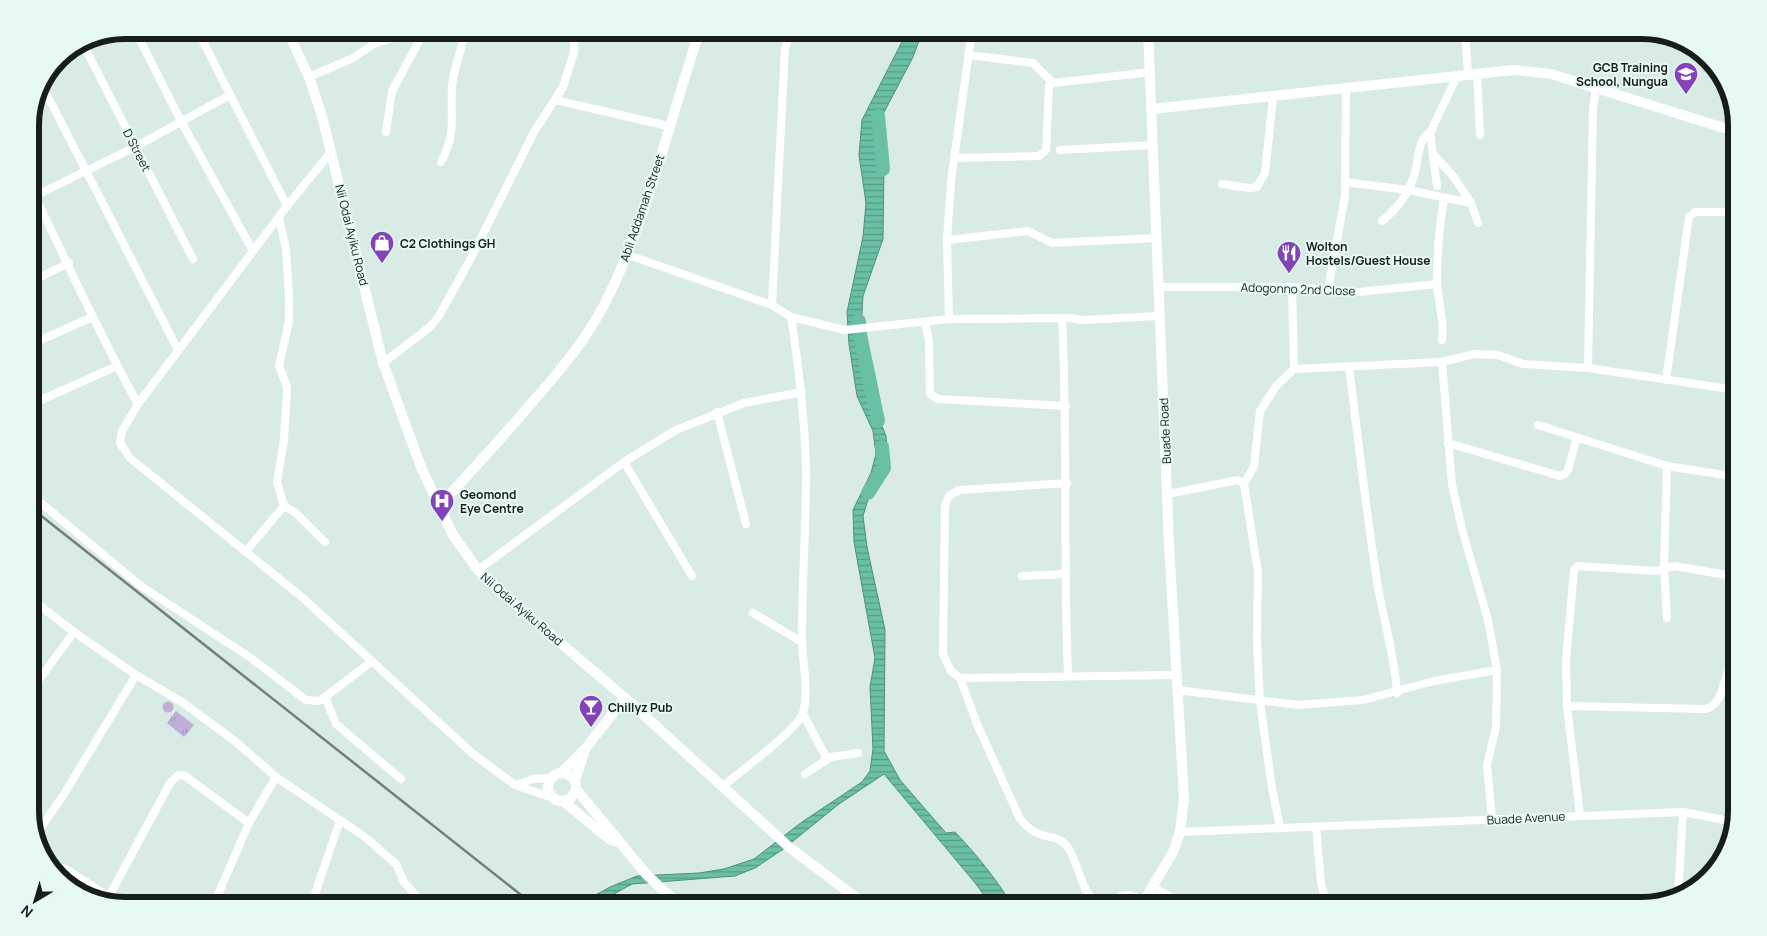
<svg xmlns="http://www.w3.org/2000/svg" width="1767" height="936" font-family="Manrope,sans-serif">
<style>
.grass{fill:url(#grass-tufts)}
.water{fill:url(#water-rules);stroke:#518f7b}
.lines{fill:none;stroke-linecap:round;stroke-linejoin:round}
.river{stroke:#6ac0a5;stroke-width:14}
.minor{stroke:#fff;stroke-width:8}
.tertiary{stroke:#fff;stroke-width:10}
.rail{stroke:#737f7b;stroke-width:2.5}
.labels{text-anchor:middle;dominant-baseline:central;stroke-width:4;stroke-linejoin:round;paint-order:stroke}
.poi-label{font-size:12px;font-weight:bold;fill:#161d1a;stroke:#e6f9f2;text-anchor:start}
.street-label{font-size:12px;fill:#161d1a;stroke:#e6f9f2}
.rim{fill:none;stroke:#161d1a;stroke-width:6}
</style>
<defs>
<pattern id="grass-tufts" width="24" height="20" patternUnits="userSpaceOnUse" patternTransform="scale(1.25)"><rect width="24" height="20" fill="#c1aed8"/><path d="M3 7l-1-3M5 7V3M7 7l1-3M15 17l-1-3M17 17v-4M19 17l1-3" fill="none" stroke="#a595b9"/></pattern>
<pattern id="water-rules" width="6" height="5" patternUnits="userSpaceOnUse" patternTransform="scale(1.25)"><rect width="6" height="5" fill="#6ac0a5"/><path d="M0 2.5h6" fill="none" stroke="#569b86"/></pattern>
</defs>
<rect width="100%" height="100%" fill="#d9ebe5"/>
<g class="grass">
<circle cx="168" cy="707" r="5.5"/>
<polygon points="176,711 194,725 184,737 167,723"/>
</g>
<path class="water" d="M 908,30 L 923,30 L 913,57 L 881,118 L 876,140 L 884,162 L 883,239 L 863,296 L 860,347 L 864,382 L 886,436 L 888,456 L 869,496 L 863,516 L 867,547 L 885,630 L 884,751 L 900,780 L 946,833 L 955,832 C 977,855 996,879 1013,906 L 992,906 L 976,884 L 884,774 L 839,804 L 782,850 L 755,868 L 735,876 L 632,884 L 592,906 L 575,906 L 610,887 L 637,876 L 699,873 L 724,869 L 754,859 L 802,822 L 862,782 L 870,771 L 873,749 L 870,687 L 875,658 L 854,542 L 853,510 L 871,473 L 876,454 L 873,431 L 857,396 L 849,344 L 847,312 L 863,237 L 866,203 L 859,155 L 862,120 Z"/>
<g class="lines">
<g class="river">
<polyline points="878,116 883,169"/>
<polyline points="859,321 860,335 878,421"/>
<polyline points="868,493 884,468 882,447"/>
</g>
<g class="minor">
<polyline points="135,30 182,123 253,251"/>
<polyline points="197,30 287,206"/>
<polyline points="1465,30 1468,75"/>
<polyline points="82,42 193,259"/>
<polyline points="968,55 1033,63 1053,83"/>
<polyline points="1477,73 1480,135"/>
<polyline points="309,77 353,58 374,44 389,39 437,30"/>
<polyline points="44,89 178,350"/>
<polyline points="555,100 668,126"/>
<polyline points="386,132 392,91 424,32"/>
<polyline points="1060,150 1153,145"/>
<polyline points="331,152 287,206 138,404 122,431 120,443 130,458 303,598 473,754 515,785 553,798"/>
<polyline points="1433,154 1453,176 1471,203"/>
<polyline points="954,158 1039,156 1046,150 1049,86 1053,83 1151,72"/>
<path d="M 441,162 C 459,128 448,113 453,79 C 456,63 462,46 466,30"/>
<polyline points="1345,182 1408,190 1471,203 1478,223"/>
<polyline points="1222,184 1249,188 1257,187 1265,173 1273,97"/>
<path d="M 30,186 C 66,259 98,333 138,404"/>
<polyline points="1437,186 1430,133 1457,76"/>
<polyline points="35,196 135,147 230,95"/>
<polyline points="279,218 286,249 289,296 289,321 279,366 287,387 284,440 277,482 284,506 296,513 325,542"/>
<polyline points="30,220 43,213"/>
<path d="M 1382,221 C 1398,208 1410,193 1415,172 C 1418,162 1418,137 1430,133"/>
<polyline points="947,240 1028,231 1052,243 1156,238"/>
<polyline points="628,255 772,305 791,317 845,330 949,319 1072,318 1081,320 1159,316"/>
<polyline points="30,282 69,263"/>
<polyline points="1159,287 1292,287 1359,292 1437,284"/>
<polyline points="1292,287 1294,369"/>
<polyline points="1328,290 1345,196 1346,89"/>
<polyline points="772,305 785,48 791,30"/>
<path d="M 1062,318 C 1068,437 1063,556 1068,675"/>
<polyline points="949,319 947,240 951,181 972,30"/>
<polyline points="925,322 929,341 930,394 938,399 1066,406"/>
<path d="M 1442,340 C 1445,321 1438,303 1437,283 C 1437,255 1439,227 1444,199"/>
<polyline points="30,345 92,317"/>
<polyline points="1442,362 1452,484 1462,529 1488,620 1497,670 1496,727 1487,765 1492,819"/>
<polyline points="383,363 430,327 439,316 471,258 534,132 563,87 574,52 575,30"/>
<path d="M 1349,367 C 1358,438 1366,510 1377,581 C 1383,619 1395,655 1397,693"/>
<polyline points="1588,368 1593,109 1596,87"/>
<polyline points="1666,380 1689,217 1695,212 1737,212"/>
<polyline points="30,405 117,366"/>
<polyline points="717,412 746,524"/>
<polyline points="1538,425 1667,466 1737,477"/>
<polyline points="1448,443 1560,476 1565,474 1568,470 1577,437"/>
<polyline points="624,462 692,576"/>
<path d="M 1067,483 L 959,490 L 949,496 L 945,506 L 943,654 L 951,671 L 960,678 L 977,724 L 1020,819 C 1026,826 1032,832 1042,835 C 1051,838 1059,837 1066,845 C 1077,857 1082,894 1094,900 C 1105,906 1118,895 1128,895 C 1133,895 1138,898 1143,900"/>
<polyline points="30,494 141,586 251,658 306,700 319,701 325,697 371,662"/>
<polyline points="1168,494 1238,480 1244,484"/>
<polyline points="30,544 38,535"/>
<polyline points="246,551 284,506"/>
<polyline points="478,570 624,462 676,430 744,403 802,392"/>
<polyline points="1022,576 1064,574"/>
<polyline points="30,598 74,632 136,675 182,702 236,742 276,777 365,837 396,864 404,882 425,906"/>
<polyline points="753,613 802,642"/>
<polyline points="1667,618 1664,568 1667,466"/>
<polyline points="960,678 1176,675"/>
<polyline points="1177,690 1298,705 1363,700 1434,681 1497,670"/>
<polyline points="30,692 74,632"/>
<polyline points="325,697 336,724 401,779"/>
<path d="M 1567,706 L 1706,709 C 1728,701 1720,672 1737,659"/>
<polyline points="803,714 827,759"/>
<polyline points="805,774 831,757 858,753"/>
<polyline points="516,785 533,779 551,778"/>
<path d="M 723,786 C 741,771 793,733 802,715 C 810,698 802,659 802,639 C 802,583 806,528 806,472 C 805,420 799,368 791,317"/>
<polyline points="1580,815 1567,706 1566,661 1574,570 1578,566 1656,571 1675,566 1737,577"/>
<polyline points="1280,827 1272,788 1260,702 1257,641 1258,572 1244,484 1254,466 1260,411 1277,385 1294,369 1442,362 1474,354 1498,355 1523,364 1588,368 1737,390"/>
<polyline points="1316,827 1321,883 1327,906"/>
<polyline points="1180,832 1683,812 1735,822"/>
<polyline points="36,835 64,794 136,675"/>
<polyline points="44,860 69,871 108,896"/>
<polyline points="1151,886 1187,906"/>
<polyline points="1678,897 1683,812"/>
<polyline points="106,902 170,783 178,775 185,776 249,823"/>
<polyline points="213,906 249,823 276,777"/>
<polyline points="311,906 340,820"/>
<polyline points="1619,906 1648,904"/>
</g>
<g class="tertiary">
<polyline points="287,30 309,77 322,116 383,363 421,467 453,535 478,570 501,592 625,698 789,847 867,906"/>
<polyline points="1152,109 1514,70 1551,74 1737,132"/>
<path d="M 438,507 C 469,474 500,440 529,406 C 557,374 584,343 604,305 C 648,220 669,121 700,30"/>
<circle cx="562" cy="787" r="14"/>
<polyline points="561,773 585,749 625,698"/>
<polyline points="575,780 585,750"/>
<polyline points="576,789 646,874 680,906"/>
<polyline points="563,801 608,838 618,842"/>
<polyline points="1141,906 1173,852 1180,832 1184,799 1169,544 1148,30"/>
</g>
<polyline class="rail" points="30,507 535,906"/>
</g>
<defs>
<symbol id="school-pin" viewBox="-11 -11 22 30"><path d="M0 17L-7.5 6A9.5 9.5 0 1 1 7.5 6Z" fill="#8243b8" stroke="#e6f9f2"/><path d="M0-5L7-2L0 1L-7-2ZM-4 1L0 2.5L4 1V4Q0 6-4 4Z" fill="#fff"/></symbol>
<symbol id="shop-pin" viewBox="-11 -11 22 30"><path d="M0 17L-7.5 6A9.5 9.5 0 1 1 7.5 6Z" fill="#8243b8" stroke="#e6f9f2"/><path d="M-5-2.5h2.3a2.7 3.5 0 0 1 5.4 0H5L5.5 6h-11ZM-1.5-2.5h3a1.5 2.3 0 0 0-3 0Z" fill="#fff"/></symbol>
<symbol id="restaurant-pin" viewBox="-11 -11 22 30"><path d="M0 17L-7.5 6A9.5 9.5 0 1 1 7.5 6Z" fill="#8243b8" stroke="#e6f9f2"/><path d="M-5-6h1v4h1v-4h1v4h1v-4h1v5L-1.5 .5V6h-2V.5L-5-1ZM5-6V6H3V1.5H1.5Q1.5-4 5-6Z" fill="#fff"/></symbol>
<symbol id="hospital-pin" viewBox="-11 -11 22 30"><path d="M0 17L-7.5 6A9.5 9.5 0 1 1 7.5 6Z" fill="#8243b8" stroke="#e6f9f2"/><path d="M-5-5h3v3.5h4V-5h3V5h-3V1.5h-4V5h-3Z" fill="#fff"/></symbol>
<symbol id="bar-pin" viewBox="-11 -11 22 30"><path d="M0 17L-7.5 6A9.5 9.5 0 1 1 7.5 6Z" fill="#8243b8" stroke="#e6f9f2"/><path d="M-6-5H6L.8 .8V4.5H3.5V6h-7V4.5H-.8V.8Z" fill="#fff"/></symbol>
</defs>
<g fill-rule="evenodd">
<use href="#school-pin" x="1672" y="60" width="28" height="38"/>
<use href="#shop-pin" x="368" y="229" width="28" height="38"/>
<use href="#restaurant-pin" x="1275" y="239" width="28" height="38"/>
<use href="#hospital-pin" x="428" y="487" width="28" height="38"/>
<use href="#bar-pin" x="577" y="693" width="28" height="38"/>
</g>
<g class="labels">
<g class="poi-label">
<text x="1668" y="67" text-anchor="end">GCB Training<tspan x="1668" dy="14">School, Nungua</tspan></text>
<text x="400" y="243">C2 Clothings GH</text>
<text x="1306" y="246">Wolton<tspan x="1306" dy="14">Hostels/Guest House</tspan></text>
<text x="460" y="494">Geomond<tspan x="460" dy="14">Eye Centre</tspan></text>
<text x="608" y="707">Chillyz Pub</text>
</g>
<g class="street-label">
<text transform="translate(137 150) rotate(63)">D Street</text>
<text transform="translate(642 208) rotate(-71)">Abli Addamah Street</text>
<text transform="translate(352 235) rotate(76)">Nii Odai Ayiku Road</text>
<text transform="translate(1298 289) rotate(2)">Adogonno 2nd Close</text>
<text transform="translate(1165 431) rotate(-93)">Buade Road</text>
<text transform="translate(522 609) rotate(41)">Nii Odai Ayiku Road</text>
<text transform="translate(1526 818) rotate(-3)">Buade Avenue</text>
</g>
</g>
<path d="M0 0H1767V936H0ZM125 39H1642A86 86 0 0 1 1728 125V811A86 86 0 0 1 1642 897H125A86 86 0 0 1 39 811V125A86 86 0 0 1 125 39Z" fill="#e6f9f2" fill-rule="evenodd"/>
<path class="rim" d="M125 39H1642A86 86 0 0 1 1728 125V811A86 86 0 0 1 1642 897H125A86 86 0 0 1 39 811V125A86 86 0 0 1 125 39Z"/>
<g transform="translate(35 901) rotate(218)" stroke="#e6f9f2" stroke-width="4" paint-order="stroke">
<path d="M0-4L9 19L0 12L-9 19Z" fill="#161d1a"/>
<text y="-8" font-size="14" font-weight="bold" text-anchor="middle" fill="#161d1a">N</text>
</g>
</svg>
